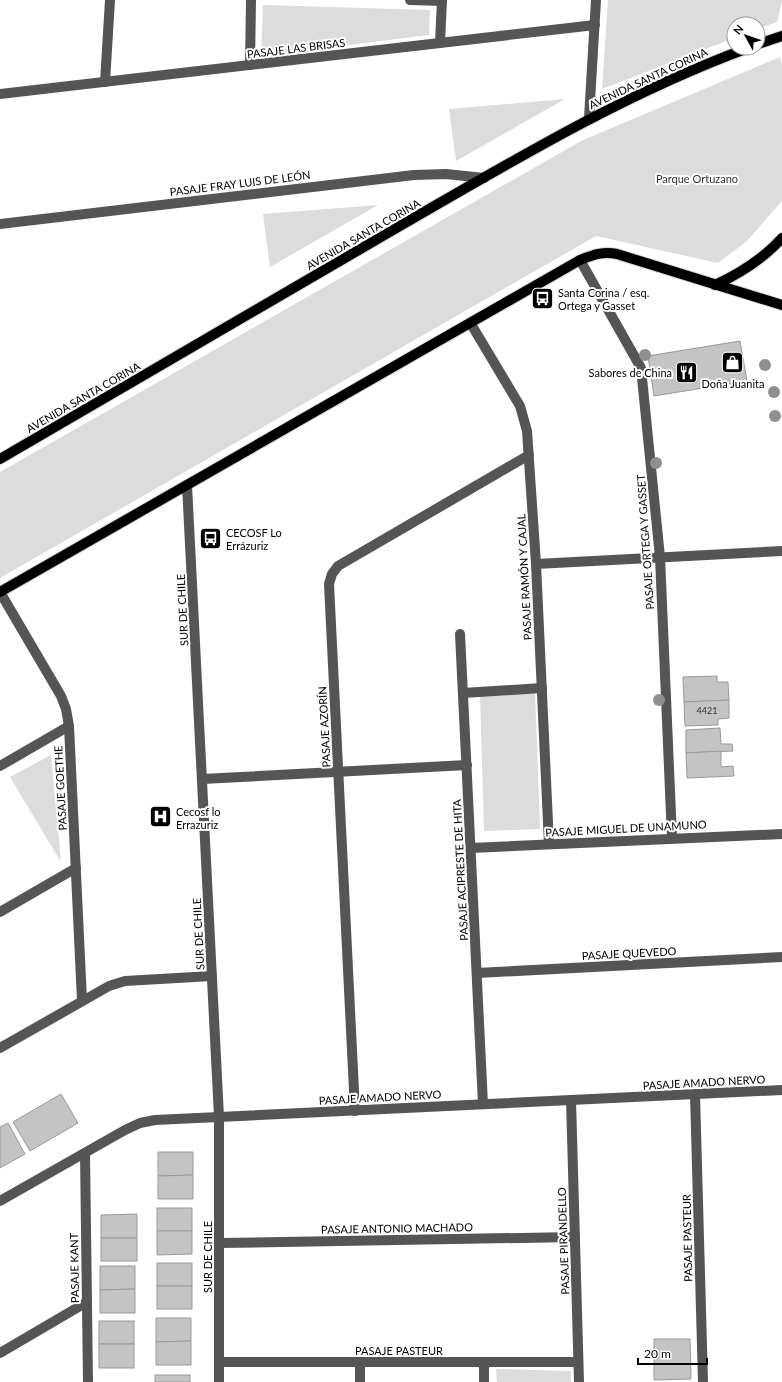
<svg xmlns="http://www.w3.org/2000/svg" width="782" height="1382" font-family="Lato,sans-serif">
<style>
.green{fill:#dcdcdc}
.building{fill:#c4c4c4;stroke:#999}
.lines{fill:none;stroke-linecap:round;stroke-linejoin:round}
.major-casing{stroke:#dbdbdb;stroke-width:12}
.minor{stroke:#555;stroke-width:10}
.major{stroke:#000;stroke-width:10}
.tree{fill:#8f8f8f}
.labels{text-anchor:middle;dominant-baseline:central;stroke-width:4;stroke-linejoin:round;paint-order:stroke}
.number-label{font-size:9px;fill:#313131}
.street-label{font-size:11px;fill:#000;stroke:#fff}
.park-label{font-size:11px;fill:#333;stroke:#fff}
.poi-label{font-size:11px;fill:#000;stroke:#fff;text-anchor:start}
</style>
<rect width="100%" height="100%" fill="#fff"/>
<g class="green">
<polygon points="608,0 782,0 777,22 758,29 758,24 734,24 734,38 602,89"/>
<polygon points="263,5 430,10 429,35 261,56"/>
<polygon points="780,57 782,64 782,201 747,241 718,263 596,236 0,578 0,472 583,140"/>
<polygon points="565,99 456,161 449,109"/>
<polygon points="378,205 270,267 263,214"/>
<polygon points="535,692 540,829 484,831 480,694"/>
<polygon points="51,755 61,862 10,777"/>
<polygon points="496,1369 571,1371 571,1382 497,1382"/>
</g>
<g class="building">
<polygon points="740,341 747,381 654,396 648,356"/>
<polygon points="717,676 717,682 728,682 729,700 684,702 683,677"/>
<polygon points="729,700 729,718 718,719 718,725 685,726 684,702"/>
<polygon points="720,728 721,744 732,744 733,751 686,753 686,730"/>
<polygon points="721,751 721,767 733,766 734,776 687,778 686,753"/>
<polygon points="61,1094 78,1123 30,1151 13,1122"/>
<polygon points="8,1123 25,1154 0,1168 0,1127"/>
<polygon points="158,1152 193,1152 193,1175 158,1176"/>
<polygon points="193,1175 193,1199 158,1199 158,1176"/>
<rect x="157" y="1208" width="35" height="23"/>
<polygon points="137,1214 137,1238 101,1238 101,1215"/>
<polygon points="157,1231 192,1231 192,1254 157,1255"/>
<rect x="101" y="1238" width="36" height="23"/>
<rect x="157" y="1263" width="35" height="23"/>
<polygon points="100,1266 135,1266 135,1289 100,1290"/>
<rect x="157" y="1286" width="35" height="23"/>
<polygon points="135,1289 135,1313 100,1313 100,1290"/>
<polygon points="156,1318 191,1318 191,1341 156,1342"/>
<rect x="99" y="1321" width="35" height="23"/>
<polygon points="654,1339 690,1339 691,1379 654,1380"/>
<polygon points="191,1341 191,1365 156,1365 156,1342"/>
<rect x="99" y="1344" width="35" height="24"/>
<rect x="155" y="1375" width="35" height="7"/>
</g>
<g class="lines">
<defs>
<g id="major">
<polyline points="758,44 782,36"/>
<path d="M 715,285 C 741,273 763,259 782,238"/>
<path d="M 0,459 C 131,383 262,306 393,230 C 509,163 623,94 748,48"/>
<path d="M 0,592 L 580,260 C 593,255 603,251 617,254 L 782,305"/>
</g>
</defs>
<use href="#major" class="major-casing"/>
<g class="minor">
<polyline points="410,0 442,1"/>
<polyline points="440,43 442,0"/>
<polyline points="250,65 251,0"/>
<polyline points="105,82 110,0"/>
<polyline points="0,94 595,25"/>
<polyline points="589,118 596,0"/>
<polyline points="0,224 414,175 446,174 484,178"/>
<polyline points="580,260 641,368 660,557 672,838"/>
<polyline points="471,324 514,396 520,406 527,431 536,564 549,844"/>
<polyline points="187,485 219,1117 219,1382"/>
<polyline points="536,564 782,551"/>
<polyline points="0,592 61,696 66,709 69,726 82,1000"/>
<polyline points="460,634 483,1104"/>
<polyline points="463,693 542,688"/>
<polyline points="0,766 69,726"/>
<polyline points="202,779 467,765"/>
<polyline points="471,848 782,834"/>
<polyline points="0,912 76,868"/>
<polyline points="477,973 782,957"/>
<polyline points="0,1048 109,986 125,981 212,976"/>
<polyline points="695,1094 703,1382"/>
<polyline points="571,1100 579,1382"/>
<polyline points="355,1111 329,584 332,574 338,566 529,455"/>
<polyline points="85,1153 88,1382"/>
<polyline points="0,1201 125,1130 140,1123 155,1120 782,1090"/>
<polyline points="220,1243 575,1237"/>
<polyline points="0,1353 87,1302"/>
<polyline points="219,1362 578,1362"/>
<polyline points="360,1382 360,1362"/>
<polyline points="484,1382 484,1362"/>
</g>
<use href="#major" class="major"/>
</g>
<g class="tree">
<circle cx="645" cy="355" r="6"/>
<circle cx="765" cy="365" r="6"/>
<circle cx="774" cy="392" r="6"/>
<circle cx="775" cy="416" r="6"/>
<circle cx="656" cy="463" r="6"/>
<circle cx="659" cy="700" r="6"/>
</g>
<defs>
<symbol id="bus-square" viewBox="-11 -11 22 22"><rect x="-9" y="-9" width="18" height="18" rx="4" fill="#000" stroke="#fff"/><path d="M-5-6H5V4H4V6H2V4H-2V6H-4V4H-5ZM-3.5-4V0h7V-4ZM-3.5 1.2v1.5H-2V1.2ZM2 1.2v1.5H3.5V1.2Z" fill="#fff"/></symbol>
<symbol id="shop-square" viewBox="-11 -11 22 22"><rect x="-9" y="-9" width="18" height="18" rx="4" fill="#000" stroke="#fff"/><path d="M-5-2.5h2.3a2.7 3.5 0 0 1 5.4 0H5L5.5 6h-11ZM-1.5-2.5h3a1.5 2.3 0 0 0-3 0Z" fill="#fff"/></symbol>
<symbol id="restaurant-square" viewBox="-11 -11 22 22"><rect x="-9" y="-9" width="18" height="18" rx="4" fill="#000" stroke="#fff"/><path d="M-5-6h1v4h1v-4h1v4h1v-4h1v5L-1.5 .5V6h-2V.5L-5-1ZM5-6V6H3V1.5H1.5Q1.5-4 5-6Z" fill="#fff"/></symbol>
<symbol id="hospital-square" viewBox="-11 -11 22 22"><rect x="-9" y="-9" width="18" height="18" rx="4" fill="#000" stroke="#fff"/><path d="M-5-5h3v3.5h4V-5h3V5h-3V1.5h-4V5h-3Z" fill="#fff"/></symbol>
</defs>
<g fill-rule="evenodd">
<use href="#bus-square" x="530" y="286" width="25" height="25"/>
<use href="#shop-square" x="720" y="350" width="25" height="25"/>
<use href="#restaurant-square" x="674" y="360" width="25" height="25"/>
<use href="#bus-square" x="198" y="526" width="25" height="25"/>
<use href="#hospital-square" x="148" y="804" width="25" height="25"/>
</g>
<g class="labels">
<g class="number-label">
<text x="707" y="710">4421</text>
</g>
<g class="street-label">
<text transform="translate(296 48) rotate(-7)">PASAJE LAS BRISAS</text>
<text transform="translate(648 78) rotate(-25)">AVENIDA SANTA CORINA</text>
<text transform="translate(240 183) rotate(-7)">PASAJE FRAY LUIS DE LEÓN</text>
<text transform="translate(363 234) rotate(-30)">AVENIDA SANTA CORINA</text>
<text transform="translate(83 397) rotate(-30)">AVENIDA SANTA CORINA</text>
<text transform="translate(645 542) rotate(-94)">PASAJE ORTEGA Y GASSET</text>
<text transform="translate(524 577) rotate(-93)">PASAJE RAMÓN Y CAJAL</text>
<text transform="translate(182 610) rotate(-93)">SUR DE CHILE</text>
<text transform="translate(324 727) rotate(-93)">PASAJE AZORÍN</text>
<text transform="translate(60 788) rotate(-93)">PASAJE GOETHE</text>
<text transform="translate(626 828) rotate(-3)">PASAJE MIGUEL DE UNAMUNO</text>
<text transform="translate(460 870) rotate(-93)">PASAJE ACIPRESTE DE HITA</text>
<text transform="translate(198 934) rotate(-93)">SUR DE CHILE</text>
<text transform="translate(629 953) rotate(-3)">PASAJE QUEVEDO</text>
<text transform="translate(704 1082) rotate(-3)">PASAJE AMADO NERVO</text>
<text transform="translate(380 1097) rotate(-3)">PASAJE AMADO NERVO</text>
<text transform="translate(397 1228) rotate(-1)">PASAJE ANTONIO MACHADO</text>
<text transform="translate(687 1238) rotate(-91)">PASAJE PASTEUR</text>
<text transform="translate(563 1241) rotate(-92)">PASAJE PIRANDELLO</text>
<text transform="translate(207 1257) rotate(-90)">SUR DE CHILE</text>
<text transform="translate(74 1268) rotate(-91)">PASAJE KANT</text>
<text x="399" y="1350">PASAJE PASTEUR</text>
</g>
<g class="park-label">
<text x="697" y="178">Parque Ortuzano</text>
</g>
<g class="poi-label">
<text x="558" y="292">Santa Corina / esq.<tspan x="558" dy="13">Ortega y Gasset</tspan></text>
<text x="672" y="372" text-anchor="end">Sabores de China</text>
<text x="733" y="383" text-anchor="middle">Doña Juanita</text>
<text x="226" y="532">CECOSF Lo<tspan x="226" dy="13">Errázuriz</tspan></text>
<text x="176" y="811">Cecosf lo<tspan x="176" dy="13">Errazuriz</tspan></text>
</g>
</g>
<g transform="translate(746 36) rotate(310)"><circle r="19" fill="#ffffff" stroke="#999999"/>
<path d="M0-3L7 15L0 10L-7 15Z" fill="#000000"/>
<text y="-6" font-size="11" font-weight="bold" text-anchor="middle" fill="#000000">N</text>
</g>
<path d="M638 1358v6h69v-6" fill="none" stroke="#000000" stroke-width="2"/>
<text x="644" y="1358" font-size="12" fill="#000000" stroke="#ffffff" stroke-width="3" paint-order="stroke">20 m</text>
</svg>
